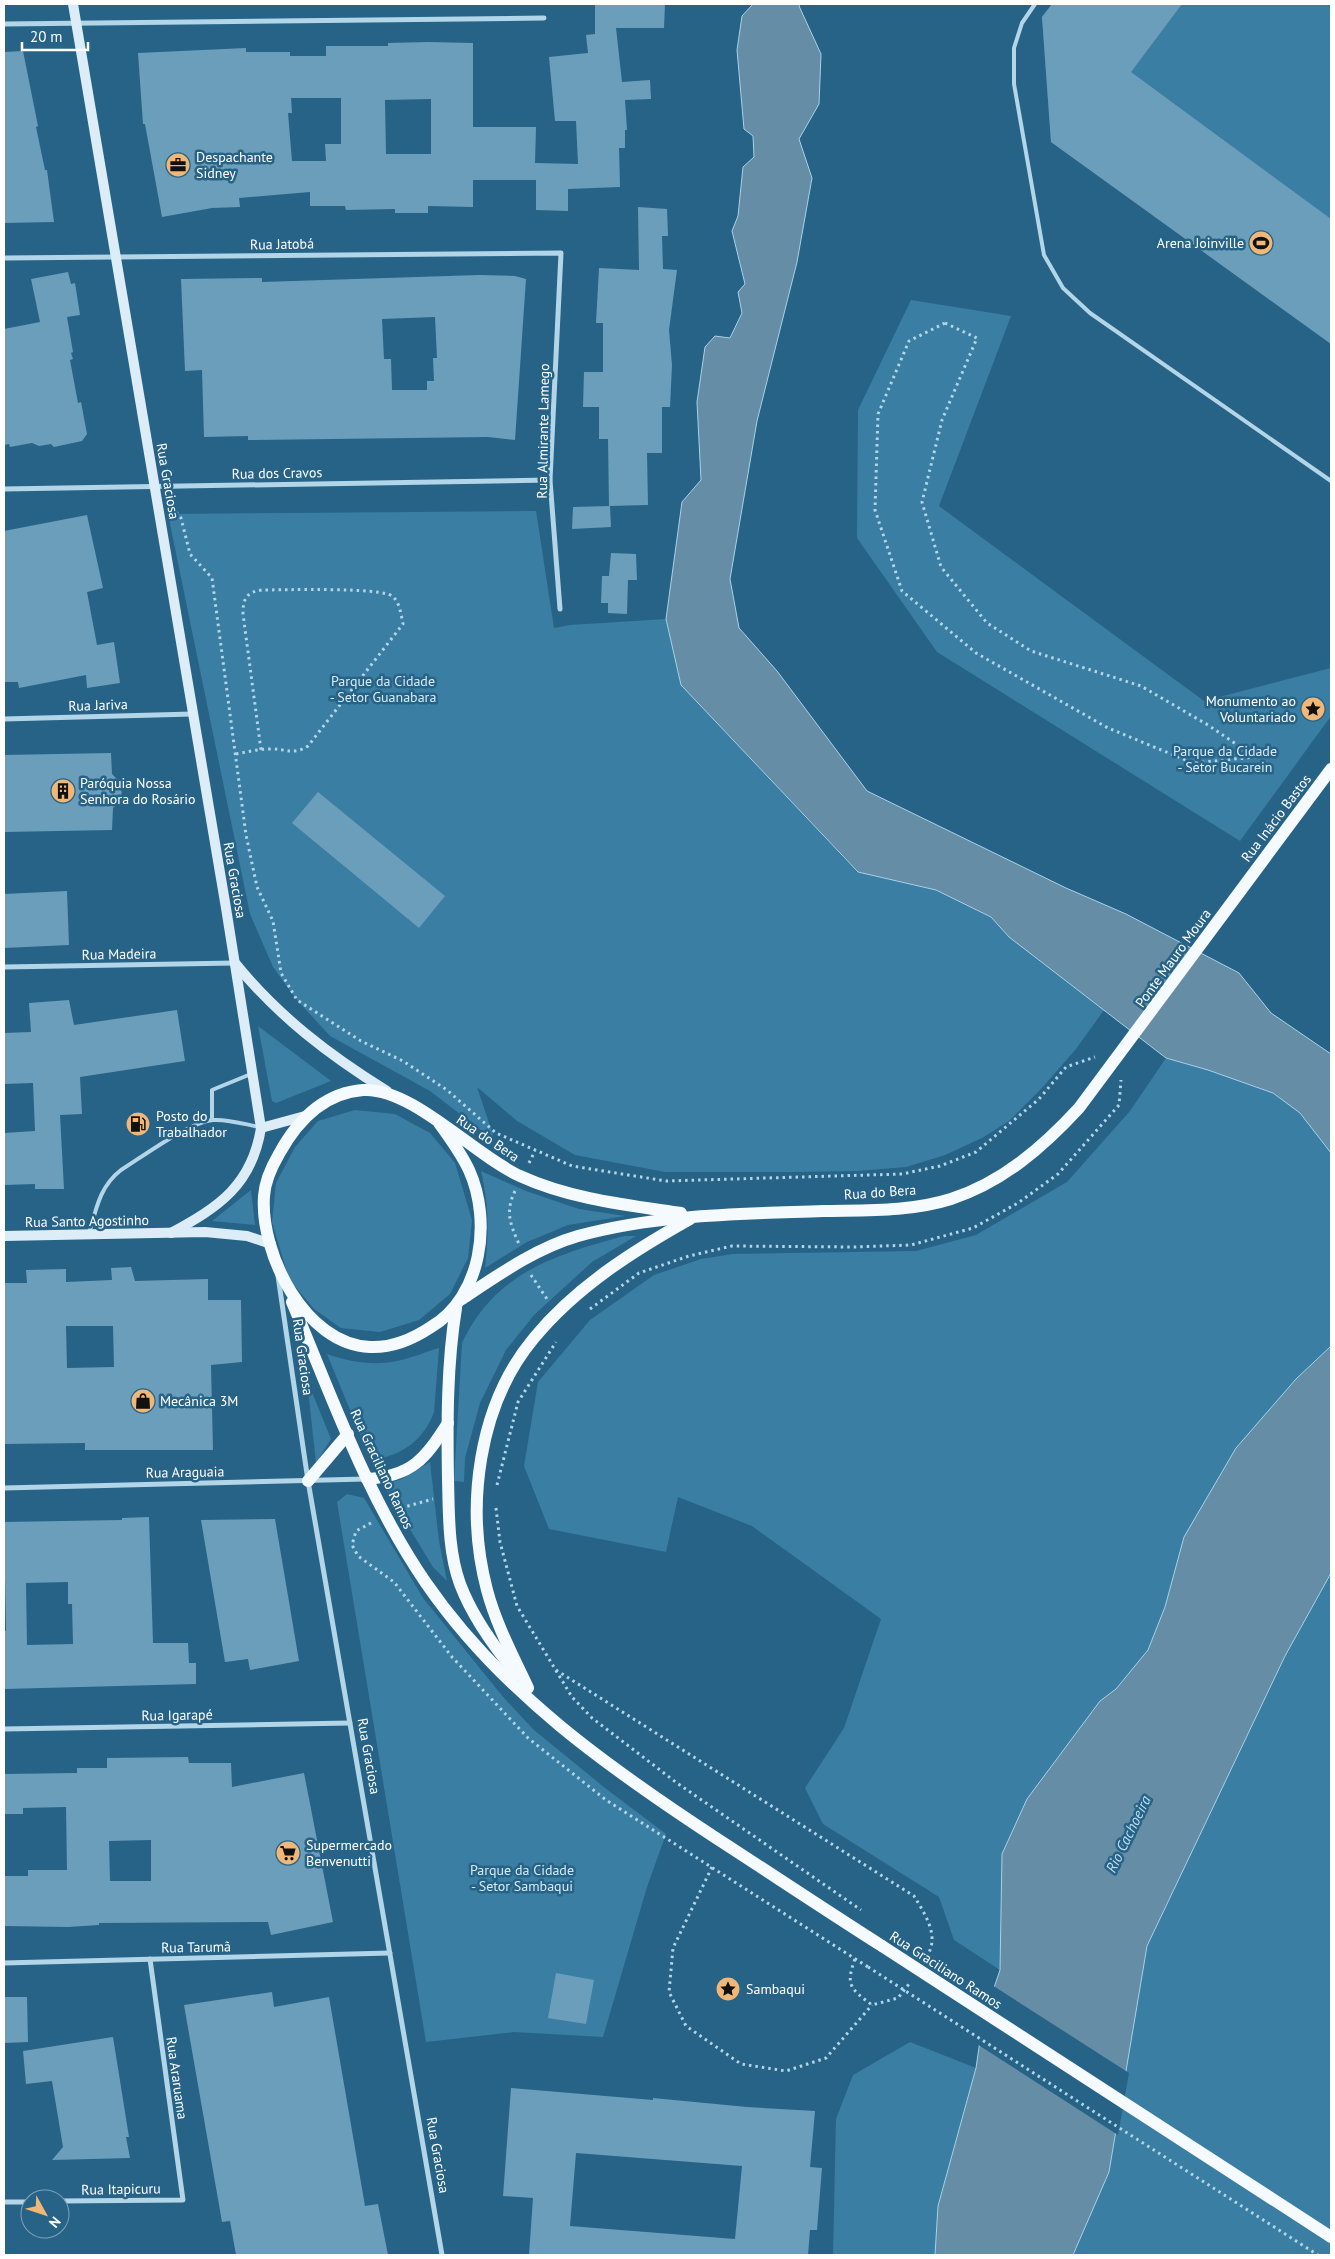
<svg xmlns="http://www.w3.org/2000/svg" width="1335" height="2259" font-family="'PT Sans',sans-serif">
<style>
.green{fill:#3b7ea3}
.water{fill:#658da5;stroke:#a7d2e9}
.pier{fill:#276387}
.building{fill:#6b9ebb;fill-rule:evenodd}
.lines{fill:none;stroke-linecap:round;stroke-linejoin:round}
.path{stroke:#b2d5e8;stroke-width:3;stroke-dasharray:2.5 4;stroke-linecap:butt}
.service{stroke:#b2d5e8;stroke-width:4}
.minor{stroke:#b2d5e8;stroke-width:5}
.secondary{stroke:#dcedf7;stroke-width:10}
.primary{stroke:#f5fafe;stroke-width:12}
.path-bridge{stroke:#b2d5e8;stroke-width:3;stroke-dasharray:2.5 4;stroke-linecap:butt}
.primary-bridge{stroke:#f5fafe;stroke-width:12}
.labels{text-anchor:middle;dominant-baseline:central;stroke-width:5;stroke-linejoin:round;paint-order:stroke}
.poi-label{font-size:14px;fill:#fff;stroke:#276387;text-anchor:start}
.street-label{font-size:14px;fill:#fff;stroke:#276387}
.park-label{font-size:14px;fill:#d6ebf7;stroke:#276387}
.water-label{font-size:15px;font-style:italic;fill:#bedef0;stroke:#276387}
</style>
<rect width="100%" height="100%" fill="#276387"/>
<g class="green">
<polygon points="1052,4 1331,4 1331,344 1051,142 1042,17"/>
<polygon points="911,300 1011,316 939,506 1204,701 1331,668 1331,716 1240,841 937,652 857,538 858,410"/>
<polygon points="536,511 554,628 570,625 666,619 681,685 857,872 936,890 991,917 1009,937 1104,1010 1076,1049 1041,1089 1009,1121 982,1138 945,1155 906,1167 857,1171 789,1172 665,1172 575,1155 517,1121 477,1087 495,1141 430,1091 330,1036 297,1000 273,967 250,914 168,514"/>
<polygon points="258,1026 331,1081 276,1103 272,1101"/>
<polygon points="1166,1058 1208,1070 1273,1093 1300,1113 1331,1153 1331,1346 1296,1379 1236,1448 1165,1607 1148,1650 1116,1689 1100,1701 1027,1799 1002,1854 1000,1970 954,1940 939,1897 823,1824 805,1788 844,1728 881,1619 752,1526 678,1497 666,1552 549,1529 524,1466 538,1382 590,1320 654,1275 701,1259 733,1254 916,1251 976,1235 1067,1182 1130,1111"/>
<polygon points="355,1110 395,1114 430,1133 455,1163 472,1220 468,1258 450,1294 419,1320 380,1332 341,1328 314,1309 289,1279 272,1222 276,1183 295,1147 318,1121"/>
<path d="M 481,1171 L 526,1191 L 579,1209 L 625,1216 L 568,1225 L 527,1242 L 485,1268 C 489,1233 489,1206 481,1171 Z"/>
<polygon points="251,1190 255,1225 212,1221"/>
<path d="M 624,1236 L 636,1236 L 592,1262 L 534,1315 L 506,1350 L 480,1403 L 465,1458 L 464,1482 L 454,1481 L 462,1343 C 495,1273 554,1255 624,1236 Z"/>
<path d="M 439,1348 L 434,1412 C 424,1440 402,1455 374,1460 L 369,1456 L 327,1354 C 349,1362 374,1366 397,1361 C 412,1358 425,1352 439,1348 Z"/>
<polygon points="307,1380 331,1439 316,1463"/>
<polygon points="430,1462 439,1541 447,1581 433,1567 383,1485 402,1479"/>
<polygon points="347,1494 364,1498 423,1598 504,1698 534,1730 605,1788 666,1834 647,1887 603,2037 514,2032 426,2042 337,1502"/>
<polygon points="1331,1573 1331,2255 1073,2255 1109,2172 1147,1946 1285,1656"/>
<polygon points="910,2042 976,2068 938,2206 935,2255 833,2255 836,2119 853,2075"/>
</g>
<g class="water">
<polygon points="753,4 800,4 799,6 821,54 819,104 799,139 812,178 797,262 757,421 730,579 739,628 777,671 867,791 1066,888 1126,914 1239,973 1271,1013 1331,1054 1331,1153 1300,1113 1273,1093 1208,1070 1166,1058 1009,937 991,917 936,890 858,872 681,685 666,619 682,502 701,480 697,402 705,347 715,336 730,338 742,313 738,292 745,284 732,231 738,216 743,167 754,157 753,136 744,129 737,50 742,16"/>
<polygon points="1331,1346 1331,1573 1285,1656 1147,1946 1109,2172 1073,2255 935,2255 938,2206 976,2068 983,2020 1000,1970 1002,1854 1027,1799 1100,1701 1116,1689 1148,1650 1165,1607 1184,1537 1236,1448 1296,1379"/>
</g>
<polygon class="pier" points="992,1985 1129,2073 1118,2135 977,2044 981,2019"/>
<g class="building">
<path d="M 595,4 L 665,4 L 664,28 L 616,28 L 622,82 L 650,80 L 651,99 L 625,100 L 627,130 L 625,130 L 625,148 L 619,148 L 620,187 L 568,189 L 568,211 L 536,210 L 536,180 L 473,180 L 473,207 L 428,206 L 428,213 L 395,213 L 395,209 L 346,210 L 345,206 L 310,206 L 310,192 L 239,198 L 240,207 L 212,208 L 162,217 L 145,124 L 143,124 L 138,53 L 246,48 L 246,52 L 290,52 L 290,56 L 326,56 L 326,46 L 388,46 L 388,43 L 428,42 L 473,43 L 473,127 L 536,127 L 535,163 L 578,164 L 576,121 L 555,121 L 549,57 L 588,53 L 586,35 L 595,34 ZM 291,98 L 341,98 L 341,144 L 325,144 L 326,161 L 292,161 L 288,113 L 292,113 ZM 431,99 L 431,154 L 386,154 L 385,100 Z"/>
<polygon points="1052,4 1182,4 1131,72 1331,219 1331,344 1051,142 1042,17"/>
<polygon points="23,51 38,126 36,127 45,170 47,170 54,222 4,223 4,52"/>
<polygon points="638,207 667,209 668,236 662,236 663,269 677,270 669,330 672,365 670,407 662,407 662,453 647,453 648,505 609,506 608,439 599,439 599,407 583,407 584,372 603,372 603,323 596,323 599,268 639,270"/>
<polygon points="68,272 71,284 75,283 80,315 67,317 73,352 71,353 73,359 70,360 78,403 81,402 87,434 82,441 54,447 51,444 39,446 32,443 10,447 9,444 4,445 4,329 40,322 31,279"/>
<path d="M 479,275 L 515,276 L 526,279 L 515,440 L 488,437 L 248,440 L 248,436 L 204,437 L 202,370 L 185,371 L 181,279 L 262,278 L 262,282 ZM 435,317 L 437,358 L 433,358 L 434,381 L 427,381 L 427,390 L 392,390 L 391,359 L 384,359 L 382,319 Z"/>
<polygon points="610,506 611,527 572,529 573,507"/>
<polygon points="87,515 103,588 87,592 97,645 114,642 120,683 87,688 86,675 19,688 18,682 4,682 4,531"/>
<polygon points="611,553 636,554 637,580 628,580 627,614 608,613 608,603 601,603 602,576 609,576"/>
<polygon points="111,753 112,774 121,783 122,800 113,808 112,830 4,832 4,755"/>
<polygon points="318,792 445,896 419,928 292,823"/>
<polygon points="67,891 69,945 4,948 4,894"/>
<polygon points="69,1000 74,1025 177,1010 185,1061 80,1077 82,1114 60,1115 64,1189 35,1189 35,1184 4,1185 4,1133 35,1131 33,1083 4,1084 4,1033 31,1032 29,1003"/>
<path d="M 131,1267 L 135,1281 L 208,1279 L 208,1300 L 241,1300 L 242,1362 L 211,1365 L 213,1450 L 85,1450 L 85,1443 L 4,1444 L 4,1283 L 27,1283 L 26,1270 L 66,1269 L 66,1282 L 112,1280 L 111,1268 ZM 66,1326 L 113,1326 L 114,1367 L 67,1368 Z"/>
<path d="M 149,1517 L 153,1643 L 188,1643 L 189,1663 L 196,1663 L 196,1684 L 4,1689 L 4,1631 L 6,1631 L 4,1522 L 122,1520 L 122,1518 ZM 68,1582 L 68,1604 L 72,1604 L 73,1644 L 27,1645 L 26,1583 Z"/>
<polygon points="275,1519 299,1661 250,1670 248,1659 225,1662 201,1520"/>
<path d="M 188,1757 L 189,1763 L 231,1763 L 232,1787 L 304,1773 L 333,1922 L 271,1935 L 268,1922 L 99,1923 L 99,1925 L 68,1927 L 4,1926 L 4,1876 L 28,1876 L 28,1870 L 67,1870 L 66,1807 L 23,1808 L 23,1814 L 4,1814 L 4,1774 L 77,1773 L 77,1768 L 107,1768 L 107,1758 ZM 151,1840 L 151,1881 L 110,1881 L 109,1841 Z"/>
<polygon points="556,1973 594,1980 586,2024 548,2018"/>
<polygon points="272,1992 274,2007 329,1997 365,2206 378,2204 388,2255 236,2255 230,2221 222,2222 184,2005"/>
<polygon points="4,1997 27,1997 28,2042 4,2043"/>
<polygon points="113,2037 129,2137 126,2137 130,2158 52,2160 63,2147 52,2081 26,2084 23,2051"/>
<path d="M 511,2088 L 653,2100 L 653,2098 L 747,2107 L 815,2111 L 810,2167 L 822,2168 L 817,2230 L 810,2230 L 808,2255 L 529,2255 L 533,2198 L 503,2196 ZM 576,2153 L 742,2166 L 735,2239 L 570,2226 Z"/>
</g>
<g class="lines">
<g class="path">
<polygon points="945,323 977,338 942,420 922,502 941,567 987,623 1031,651 1141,686 1208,725 1255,757 1193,763 1108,728 976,653 902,591 875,510 878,414 909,341"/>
<polyline points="176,512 181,518 190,554 212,578 246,835 257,887 273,921 281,973 297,1000 361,1041 403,1061 447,1090 496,1133 572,1166 666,1181 902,1174 940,1166 976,1152 1039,1099 1066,1067 1095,1057"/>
<path d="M 236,754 C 247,752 258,749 269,749 C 285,748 293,756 308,746 L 403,624 C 401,615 400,602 392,596 C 380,587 282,590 262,590 C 246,592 243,599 243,614 L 261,750"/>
<polyline points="529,1163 535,1151"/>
<path d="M 515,1191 C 505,1211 510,1224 519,1244"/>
<polyline points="531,1275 547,1299"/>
<polyline points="590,1309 639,1273 689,1256 732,1246 853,1247 911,1245 973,1228 1018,1203 1058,1174 1119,1105 1121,1080"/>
<polyline points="497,1485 518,1402 556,1342"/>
<polyline points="401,1508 433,1499"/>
<polyline points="496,1508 500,1542 517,1606 572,1697 592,1718 677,1783 861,1910"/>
<polyline points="371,1523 356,1531 352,1545 358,1556 394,1582 452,1657 528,1738 606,1800 868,1967"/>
<path d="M 556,1670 L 914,1896 C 925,1914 940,1936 927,1956"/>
<polyline points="712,1867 673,1948 669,1992 686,2026 741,2064 786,2071 826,2058 872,2005"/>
<path d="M 855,1959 C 845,1986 851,1989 872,2005 L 898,1998 L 909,1984"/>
</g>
<g class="service">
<polyline points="1035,4 1022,23 1014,48 1014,84 1044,255 1063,288 1090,313 1331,481"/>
<polyline points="212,1120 212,1090 251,1074"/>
<path d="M 89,1234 C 96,1209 100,1186 121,1170 C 142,1157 189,1122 213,1120 C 228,1119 244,1124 259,1127"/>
</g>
<g class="minor">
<polyline points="4,24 544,18"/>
<polyline points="4,258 561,253 550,480 560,609"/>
<polyline points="4,489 550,480"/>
<polyline points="4,719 193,714"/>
<polyline points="4,967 235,963"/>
<polyline points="278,1276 308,1481 442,2255"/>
<polyline points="4,1488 366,1479"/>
<polyline points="4,1729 350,1723"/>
<polyline points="4,1963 390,1953"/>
<polyline points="60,2201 183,2200 150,1959"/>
<polyline points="4,2202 30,2202"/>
</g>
<g class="secondary">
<path d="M 73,4 L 226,908 L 261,1128 C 252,1185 219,1207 171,1233"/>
<path d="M 235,963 C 278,1016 329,1055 387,1091"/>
<polyline points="261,1128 305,1116"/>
<polyline points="4,1236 205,1232 247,1236 271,1244"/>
</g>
<g class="primary">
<path d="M 439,1123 C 450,1138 461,1153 469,1170 C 492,1221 482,1297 431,1327 C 413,1339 392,1348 370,1347 C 305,1344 260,1254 264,1196 C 265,1181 272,1166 279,1154 C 297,1121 323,1093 363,1090 C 412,1087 475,1156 520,1176 C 570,1199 627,1205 681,1213"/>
<path d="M 462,1299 C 498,1275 536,1248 578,1236 C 658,1214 741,1214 823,1211 C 865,1210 910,1212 951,1199 C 1003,1182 1043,1147 1079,1108 L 1331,769"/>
<path d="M 292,1302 C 332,1397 367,1497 426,1583 C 501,1692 609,1768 719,1840 C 773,1875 827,1911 882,1946"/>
<path d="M 456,1308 C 447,1364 447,1422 448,1479 C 449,1514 448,1551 460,1584 C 473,1618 494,1647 517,1674"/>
<path d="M 367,1479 C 412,1476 425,1459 448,1423"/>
<polyline points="308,1481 348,1434"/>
<path d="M 528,1688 C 513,1656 496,1624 487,1590 C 465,1507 478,1405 534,1338 C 576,1287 633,1251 690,1219"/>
</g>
<polyline class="path-bridge" points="868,1967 1318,2255"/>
<polyline class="primary-bridge" points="882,1946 1331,2237"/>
</g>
<defs>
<symbol id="office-disc" viewBox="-11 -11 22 22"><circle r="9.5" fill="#f1b777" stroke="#276387"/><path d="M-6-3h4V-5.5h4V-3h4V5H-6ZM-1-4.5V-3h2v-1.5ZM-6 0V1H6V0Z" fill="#111"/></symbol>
<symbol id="stadium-disc" viewBox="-11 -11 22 22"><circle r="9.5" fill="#f1b777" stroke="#276387"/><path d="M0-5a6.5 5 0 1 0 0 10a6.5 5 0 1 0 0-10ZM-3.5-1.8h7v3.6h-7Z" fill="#111"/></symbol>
<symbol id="sight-disc" viewBox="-11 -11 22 22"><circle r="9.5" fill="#f1b777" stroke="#276387"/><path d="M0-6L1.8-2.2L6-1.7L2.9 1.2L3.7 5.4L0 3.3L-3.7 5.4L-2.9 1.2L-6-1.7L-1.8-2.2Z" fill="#111"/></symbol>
<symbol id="building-disc" viewBox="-11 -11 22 22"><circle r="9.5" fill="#f1b777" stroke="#276387"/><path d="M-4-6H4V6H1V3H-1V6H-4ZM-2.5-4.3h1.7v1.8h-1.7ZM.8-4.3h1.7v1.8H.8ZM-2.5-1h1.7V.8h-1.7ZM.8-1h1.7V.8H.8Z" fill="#111"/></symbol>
<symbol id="fuel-disc" viewBox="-11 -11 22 22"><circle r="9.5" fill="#f1b777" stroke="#276387"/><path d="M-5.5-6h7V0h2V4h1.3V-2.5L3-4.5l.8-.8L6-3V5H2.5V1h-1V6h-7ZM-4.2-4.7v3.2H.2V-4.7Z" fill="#111"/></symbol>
<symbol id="shop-disc" viewBox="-11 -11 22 22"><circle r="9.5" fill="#f1b777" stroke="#276387"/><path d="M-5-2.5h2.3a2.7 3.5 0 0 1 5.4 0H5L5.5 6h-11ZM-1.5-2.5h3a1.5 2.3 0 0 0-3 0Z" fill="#111"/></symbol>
<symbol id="supermarket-disc" viewBox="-11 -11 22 22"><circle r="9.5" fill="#f1b777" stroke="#276387"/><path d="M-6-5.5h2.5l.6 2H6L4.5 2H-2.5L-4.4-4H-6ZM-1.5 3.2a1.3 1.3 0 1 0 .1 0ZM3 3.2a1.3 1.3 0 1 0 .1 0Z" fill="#111"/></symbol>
</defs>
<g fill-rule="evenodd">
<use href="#office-disc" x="164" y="151" width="28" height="28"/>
<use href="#stadium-disc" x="1247" y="229" width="28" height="28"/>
<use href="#sight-disc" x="1299" y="695" width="28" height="28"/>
<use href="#building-disc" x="49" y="777" width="28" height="28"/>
<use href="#fuel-disc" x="124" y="1110" width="28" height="28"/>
<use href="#shop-disc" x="129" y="1387" width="28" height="28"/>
<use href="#supermarket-disc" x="274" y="1839" width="28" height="28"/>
<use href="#sight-disc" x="714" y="1975" width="28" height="28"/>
</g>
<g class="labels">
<g class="poi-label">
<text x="196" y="157">Despachante<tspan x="196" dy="16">Sidney</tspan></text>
<text x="1244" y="243" text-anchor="end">Arena Joinville</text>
<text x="1296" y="701" text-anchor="end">Monumento ao<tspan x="1296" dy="16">Voluntariado</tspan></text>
<text x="80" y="783">Paróquia Nossa<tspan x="80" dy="16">Senhora do Rosário</tspan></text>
<text x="156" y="1116">Posto do<tspan x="156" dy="16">Trabalhador</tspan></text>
<text x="160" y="1401">Mecânica 3M</text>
<text x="306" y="1845">Supermercado<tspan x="306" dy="16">Benvenutti</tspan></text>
<text x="746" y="1989">Sambaqui</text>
</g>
<g class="street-label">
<text transform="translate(282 244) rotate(-1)">Rua Jatobá</text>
<text transform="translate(543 431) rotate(-89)">Rua Almirante Lamego</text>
<text transform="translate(277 473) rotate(-1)">Rua dos Cravos</text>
<text transform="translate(168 481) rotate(80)">Rua Graciosa</text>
<text transform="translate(98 705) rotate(-2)">Rua Jariva</text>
<text transform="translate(1276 818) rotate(-53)">Rua Inácio Bastos</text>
<text transform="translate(235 880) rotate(80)">Rua Graciosa</text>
<text transform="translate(119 954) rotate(-1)">Rua Madeira</text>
<text transform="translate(1173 958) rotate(-54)">Ponte Mauro Moura</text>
<text transform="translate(488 1138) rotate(34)">Rua do Bera</text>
<text transform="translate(880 1192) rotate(-4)">Rua do Bera</text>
<text transform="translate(87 1221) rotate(-1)">Rua Santo Agostinho</text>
<text transform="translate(303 1357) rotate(82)">Rua Graciosa</text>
<text transform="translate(382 1469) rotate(65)">Rua Graciliano Ramos</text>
<text transform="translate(185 1472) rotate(-1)">Rua Araguaia</text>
<text transform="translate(177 1715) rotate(-1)">Rua Igarapé</text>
<text transform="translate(369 1756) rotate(80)">Rua Graciosa</text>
<text transform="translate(196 1947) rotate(-1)">Rua Tarumã</text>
<text transform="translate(946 1970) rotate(33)">Rua Graciliano Ramos</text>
<text transform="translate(177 2078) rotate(82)">Rua Araruama</text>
<text transform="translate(438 2155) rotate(80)">Rua Graciosa</text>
<text transform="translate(121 2189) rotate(-1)">Rua Itapicuru</text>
</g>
<g class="park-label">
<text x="383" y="681">Parque da Cidade<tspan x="383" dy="16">- Setor Guanabara</tspan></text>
<text x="1225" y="751">Parque da Cidade<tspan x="1225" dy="16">- Setor Bucarein</tspan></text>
<text x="522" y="1870">Parque da Cidade<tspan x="522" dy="16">- Setor Sambaqui</tspan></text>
</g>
<g class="water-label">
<text transform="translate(1128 1834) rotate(-64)">Rio Cachoeira</text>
</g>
</g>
<rect width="1335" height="2259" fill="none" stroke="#ffffff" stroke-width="10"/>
<g transform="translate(45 2214) rotate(130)"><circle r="24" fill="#276387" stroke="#7da1b7"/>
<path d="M0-4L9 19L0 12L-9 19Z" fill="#f1b777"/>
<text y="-8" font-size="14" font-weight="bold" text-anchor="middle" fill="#ffffff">N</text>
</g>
<path d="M22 42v8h66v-8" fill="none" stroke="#ffffff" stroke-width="2.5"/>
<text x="30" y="42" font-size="15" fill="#ffffff" stroke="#276387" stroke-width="4" paint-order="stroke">20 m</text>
</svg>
